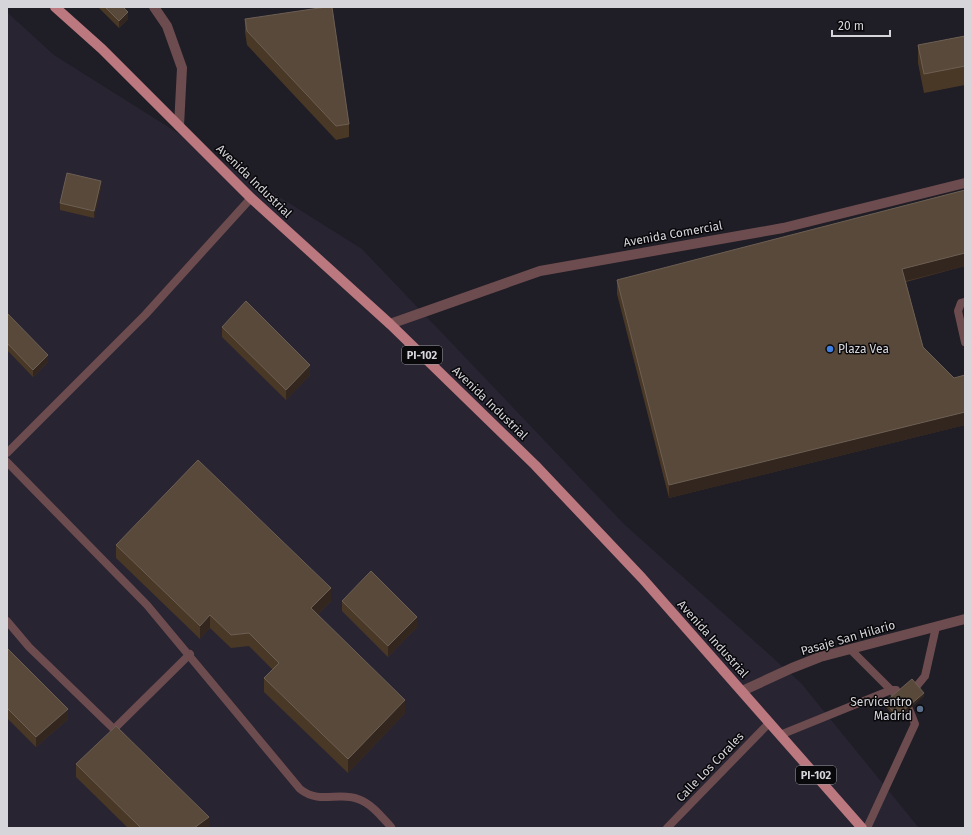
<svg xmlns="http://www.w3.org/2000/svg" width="972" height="835" font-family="'Fira Sans',sans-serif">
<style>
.built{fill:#282432}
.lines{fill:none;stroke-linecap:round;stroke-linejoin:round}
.lane{stroke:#6d4c4f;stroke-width:8}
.street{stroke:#6d4c4f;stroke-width:10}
.primary{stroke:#bc787f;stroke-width:10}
.wall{fill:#4a3827}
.shaded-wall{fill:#32261e}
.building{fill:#59493a;stroke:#6c5f53}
.shop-dot{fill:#3f7fe0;stroke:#09080b;stroke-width:1.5}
.service-dot{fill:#5c6f8a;stroke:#09080b;stroke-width:1.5}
.labels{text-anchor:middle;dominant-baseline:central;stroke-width:3;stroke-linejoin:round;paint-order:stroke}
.shield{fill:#09080b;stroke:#98989c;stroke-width:1}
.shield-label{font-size:11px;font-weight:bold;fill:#d6d5da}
.street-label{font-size:12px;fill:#d6d5da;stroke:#09080b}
.poi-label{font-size:12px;fill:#d6d5da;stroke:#09080b;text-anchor:start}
</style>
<rect width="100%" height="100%" fill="#1f1d25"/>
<polygon class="built" points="7,12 54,55 362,249 624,524 801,683 919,828 7,828"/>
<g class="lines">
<g class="lane">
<polyline points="965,302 961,303 958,311 965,342"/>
<polyline points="7,453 145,315 251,198"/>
<path d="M 7,462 L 147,605 L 300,789 C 320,805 338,791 358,799 C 372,804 381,816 391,827"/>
<polyline points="7,621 29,647 121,736"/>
<polyline points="851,650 891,690 896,690"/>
<polyline points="916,687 925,676 936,627"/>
<polyline points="114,729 190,654"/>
<polyline points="780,735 891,690 896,695"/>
<polyline points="667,828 770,722"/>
<polyline points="867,828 915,724 909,709"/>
</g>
<g class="street">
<polyline points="154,7 167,26 182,68 179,126"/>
<polyline points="390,324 540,271 783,228 965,183"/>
<polyline points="742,691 792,668 820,657 965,619"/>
</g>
<polyline class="primary" points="55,7 102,49 251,198 390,324 535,465 642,578 862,828"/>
</g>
<g class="wall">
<polygon points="98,7 123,7 128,19 119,28"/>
<polygon points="245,19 349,124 349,137 336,140 247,45 245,32"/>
<polygon points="965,36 965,85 924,93 918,63 918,45"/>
<polygon points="101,188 94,218 60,210 60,203"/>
<polygon points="965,190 965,266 906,282 923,347 954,378 965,375 965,425 669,498 617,294 617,280"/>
<polygon points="7,313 48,362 33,377 7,350"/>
<polygon points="222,327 310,375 286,400 222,337"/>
<polygon points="116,545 331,601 317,615 405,713 348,773 264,692 264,678 273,670 249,646 231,648 210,628 200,639 116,558"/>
<polygon points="342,601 417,627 388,657 342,611"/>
<polygon points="7,648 68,719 36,747 7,718"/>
<polygon points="924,696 897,720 885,706 885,702"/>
<polygon points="76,764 209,828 128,828 76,777"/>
</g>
<g class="shaded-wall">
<polygon points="128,12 128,19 119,28 119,21"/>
<polygon points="101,181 101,188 94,218 94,211"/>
<polygon points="965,253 965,266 902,282 902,269"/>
<polygon points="48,355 48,362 33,377 33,370"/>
<polygon points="310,365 310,375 286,400 286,390"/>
<polygon points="965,412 965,425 669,498 669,485"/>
<polygon points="331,588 331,601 311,621 311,608"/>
<polygon points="210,615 210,628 200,639 200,626"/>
<polygon points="417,617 417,627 388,657 388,646"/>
<polygon points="924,693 924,696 897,720 897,716"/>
<polygon points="405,700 405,713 348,773 348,759"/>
<polygon points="68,709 68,719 36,747 36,737"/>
<polygon points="209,817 209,828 194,828"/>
</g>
<g class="building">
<polygon points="105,7 123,7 128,12 119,21"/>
<polygon points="326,7 332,7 349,124 336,126 247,31 245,19"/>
<polygon points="965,36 965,66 924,74 918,45"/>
<polygon points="67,173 101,181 94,211 60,203"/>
<polygon points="965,190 965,253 902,269 923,347 954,378 965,375 965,412 669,485 617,280"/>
<polygon points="246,301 310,365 286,390 222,327"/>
<polygon points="7,313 48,355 33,370 7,343"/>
<polygon points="198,460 331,588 311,608 405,700 348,759 264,678 279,663 249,633 231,635 210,615 200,626 116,545"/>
<polygon points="371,571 417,617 388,646 342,601"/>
<polygon points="7,648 68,709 36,737 7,708"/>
<polygon points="912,679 924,693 897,716 885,702"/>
<polygon points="116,726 209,817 194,828 141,828 76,764"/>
</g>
<circle class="shop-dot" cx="830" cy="349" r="4"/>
<circle class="service-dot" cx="920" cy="709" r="4"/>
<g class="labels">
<g class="shield">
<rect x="402" y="346" width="40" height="18" rx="3"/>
<rect x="796" y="766" width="40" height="18" rx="3"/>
</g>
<g class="shield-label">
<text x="422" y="355">PI-102</text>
<text x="816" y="775">PI-102</text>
</g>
<g class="street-label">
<text transform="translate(254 181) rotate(44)">Avenida Industrial</text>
<text transform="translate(673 234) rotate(-10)">Avenida Comercial</text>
<text transform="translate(490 403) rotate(44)">Avenida Industrial</text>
<text transform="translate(848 638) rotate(-16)">Pasaje San Hilario</text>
<text transform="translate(713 639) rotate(48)">Avenida Industrial</text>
<text transform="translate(710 767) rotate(-46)">Calle Los Corales</text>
</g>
<g class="poi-label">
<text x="838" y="349">Plaza Vea</text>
<text x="912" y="702" text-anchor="end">Servicentro<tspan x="912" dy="14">Madrid</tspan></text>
</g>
</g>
<rect width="972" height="835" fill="none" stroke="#d6d5da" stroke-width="16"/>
<path d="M832 30v6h58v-6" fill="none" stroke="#d6d5da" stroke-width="2"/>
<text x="838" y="30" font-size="12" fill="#d6d5da" stroke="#09080b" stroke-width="3" paint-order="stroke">20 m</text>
</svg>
